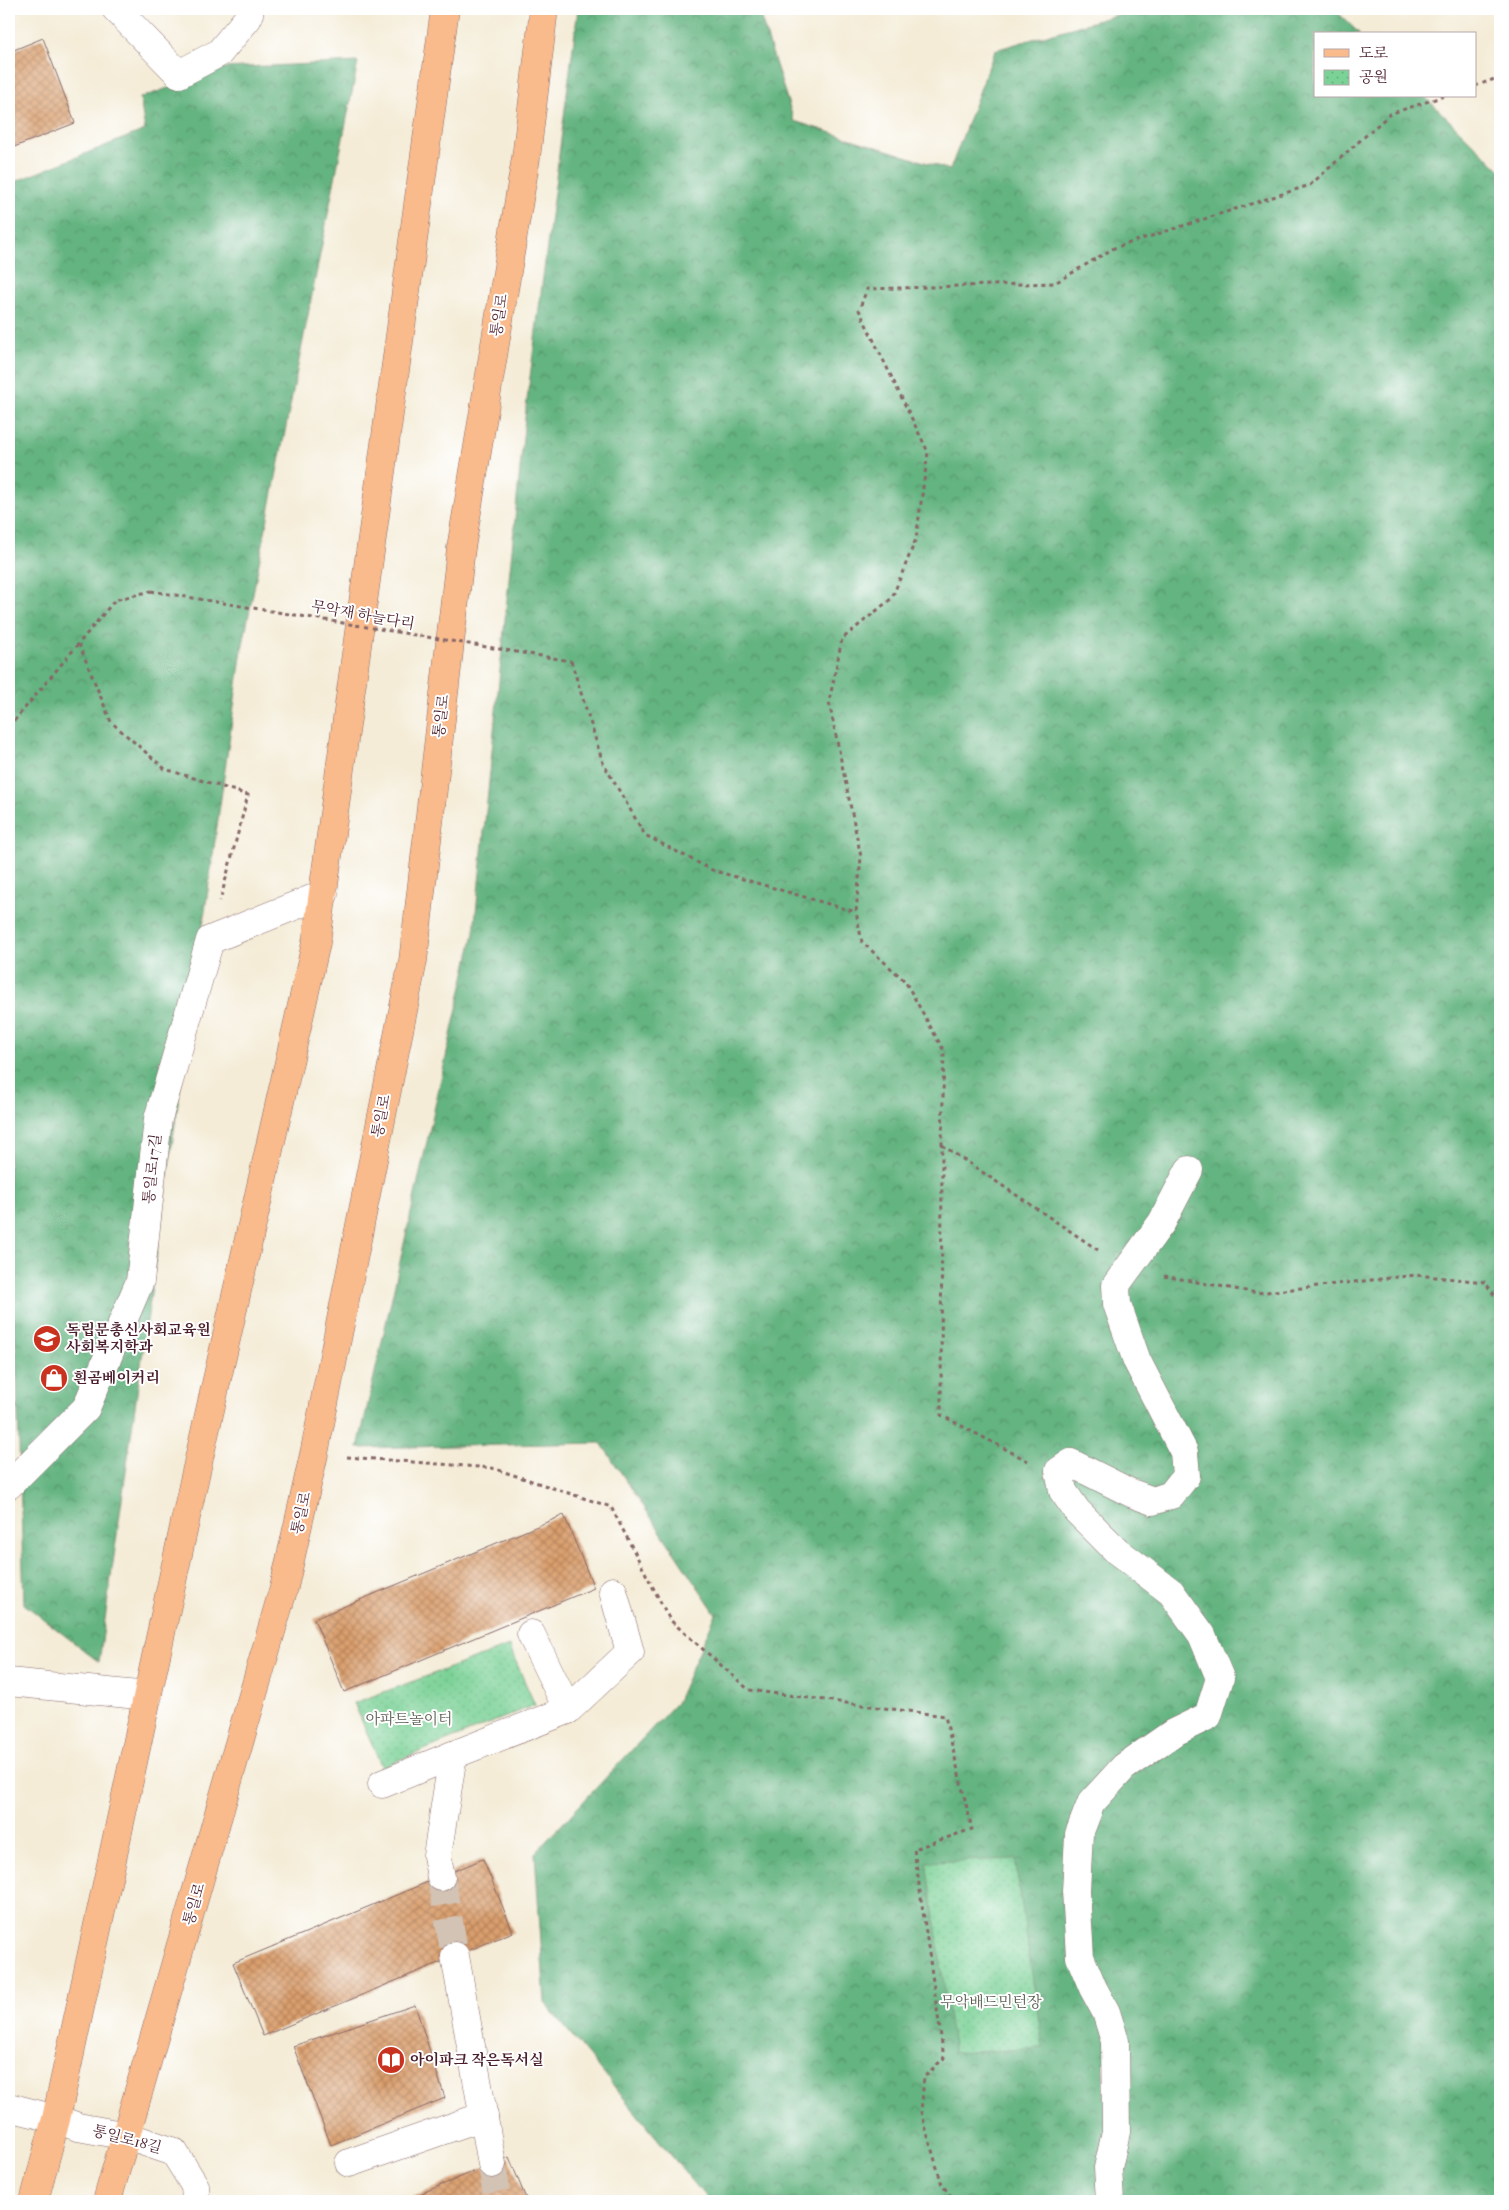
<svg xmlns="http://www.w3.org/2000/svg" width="1509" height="2210" font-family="'IM FELL French Canon','Noto Serif KR',serif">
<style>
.forest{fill:url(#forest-crowns);stroke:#576a56}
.park{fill:url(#park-dots);stroke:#627861}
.building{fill:url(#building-cross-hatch)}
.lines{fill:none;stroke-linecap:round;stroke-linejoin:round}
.minor-tunnel{stroke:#d2c3b5;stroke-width:28;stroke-dasharray:28 14;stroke-linecap:butt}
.minor-casing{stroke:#866767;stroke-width:29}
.major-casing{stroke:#866767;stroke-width:29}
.path{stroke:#866767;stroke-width:3;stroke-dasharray:4 4;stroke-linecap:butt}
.minor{stroke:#fff;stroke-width:28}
.major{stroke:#fabb8c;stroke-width:28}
.path-bridge{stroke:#866767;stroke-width:3;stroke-dasharray:4 4;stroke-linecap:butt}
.labels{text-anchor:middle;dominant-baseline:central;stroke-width:4;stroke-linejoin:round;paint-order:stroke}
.street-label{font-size:15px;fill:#4a1f2b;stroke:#fff}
.poi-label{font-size:15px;font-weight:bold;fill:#4a1f2b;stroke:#fff;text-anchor:start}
.park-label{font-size:15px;fill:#5b5e51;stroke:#fff}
</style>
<defs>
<pattern id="forest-crowns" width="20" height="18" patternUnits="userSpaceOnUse" patternTransform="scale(1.25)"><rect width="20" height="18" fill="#64b480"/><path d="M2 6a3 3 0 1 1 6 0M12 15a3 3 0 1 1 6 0" fill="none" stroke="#549269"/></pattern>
<pattern id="park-dots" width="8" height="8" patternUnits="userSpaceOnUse" patternTransform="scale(1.25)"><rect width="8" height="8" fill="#7bd297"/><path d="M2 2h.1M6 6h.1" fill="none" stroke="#6cb482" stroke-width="1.8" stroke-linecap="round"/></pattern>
<pattern id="building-cross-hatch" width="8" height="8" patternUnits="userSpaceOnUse" patternTransform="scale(1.25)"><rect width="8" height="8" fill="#da9f6d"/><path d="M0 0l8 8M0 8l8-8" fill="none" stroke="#b3815a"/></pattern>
</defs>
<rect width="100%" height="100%" fill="#fff"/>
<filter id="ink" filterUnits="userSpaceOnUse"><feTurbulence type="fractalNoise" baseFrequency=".02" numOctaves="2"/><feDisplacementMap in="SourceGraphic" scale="10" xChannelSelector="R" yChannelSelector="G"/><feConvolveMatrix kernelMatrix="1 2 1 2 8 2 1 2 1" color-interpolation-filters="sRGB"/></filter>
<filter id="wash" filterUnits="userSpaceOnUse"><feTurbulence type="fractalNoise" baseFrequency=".0096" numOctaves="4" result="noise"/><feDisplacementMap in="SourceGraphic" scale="20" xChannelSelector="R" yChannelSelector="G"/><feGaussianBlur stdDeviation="1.12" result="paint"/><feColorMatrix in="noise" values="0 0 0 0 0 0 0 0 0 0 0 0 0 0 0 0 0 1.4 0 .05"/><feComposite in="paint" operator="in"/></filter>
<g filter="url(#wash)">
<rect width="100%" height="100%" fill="#f4ecd7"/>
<g class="forest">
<polygon points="578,9 758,9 794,121 950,170 995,50 1137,9 1334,9 1360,34 1315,34 1315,96 1424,96 1500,170 1500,2201 709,2201 545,2003 535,1853 676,1703 716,1614 601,1443 358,1448 474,933 526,408"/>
<polygon points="358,62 242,649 99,1662 24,1604 16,1347 9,1283 9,184 145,130 140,98 224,68"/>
</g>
<g class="park">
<polygon points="509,1646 535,1705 382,1767 354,1703"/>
<polygon points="1015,1859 1043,2048 954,2053 926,1862"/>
</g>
<g id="blocks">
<g class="building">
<polygon points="43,38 75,123 9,149 9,52"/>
<polygon points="564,1515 594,1588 344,1692 314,1619"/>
<polygon points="483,1859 513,1932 263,2036 233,1963"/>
<polygon points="415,2005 445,2098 331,2145 293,2046"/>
<polygon points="509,2157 527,2201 403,2201 492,2164"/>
</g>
</g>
</g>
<g filter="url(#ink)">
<use href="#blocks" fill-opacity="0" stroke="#866767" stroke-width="1"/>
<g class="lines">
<g class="minor-tunnel">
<polyline points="441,1877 455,1956"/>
<polyline points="492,2164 498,2201"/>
</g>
<defs>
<g id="minor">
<polyline points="116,9 179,74 219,53 248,18 250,9"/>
<polyline points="9,1485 86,1408 140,1281 158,1119 210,940 324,894"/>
<polyline points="531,1634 568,1710"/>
<polyline points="9,1682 148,1696"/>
<polyline points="382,1784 453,1755"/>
<polyline points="441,1877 437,1856 453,1755 568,1710 630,1652 613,1591"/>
<polyline points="455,1956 492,2164"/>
<polyline points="9,2107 56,2119 78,2127 127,2136 174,2152 195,2186 196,2201"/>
<polyline points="349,2163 484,2116"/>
<polyline points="1110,2201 1108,2168 1116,2132 1115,2041 1106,2012 1093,1988 1080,1957 1076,1891 1079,1834 1091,1803 1124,1767 1173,1733 1208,1716 1220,1678 1202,1635 1171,1592 1117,1551 1077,1511 1063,1491 1059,1471 1071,1463 1131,1493 1153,1501 1171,1495 1186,1476 1184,1452 1137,1361 1117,1304 1116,1285 1162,1222 1189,1170"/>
</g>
<g id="major">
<polyline points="34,2201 56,2119 193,1485 316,943 445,9"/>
<polyline points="107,2201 284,1587 314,1454 413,961 461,548 526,158 544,9"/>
</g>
</defs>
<use href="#minor" class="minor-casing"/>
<use href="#major" class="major-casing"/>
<g class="path">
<polyline points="1475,86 1500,77"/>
<polyline points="79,644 111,722 165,769 248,795 220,901"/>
<polyline points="571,661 603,763 645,835 712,870 856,912"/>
<polyline points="9,727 115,600 151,591"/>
<polyline points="942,1145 1101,1252"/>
<polyline points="1164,1276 1257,1293 1416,1275 1485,1282 1500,1303"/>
<polyline points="347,1457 492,1468 611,1507 670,1620 749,1690 945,1716 972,1829 914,1849 944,2058 924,2077 921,2112 942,2185 955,2201"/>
<polyline points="1028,1461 941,1415 942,1145 944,1051 905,981 862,942 856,912 861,857 829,702 842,639 892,598 916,539 928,452 859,310 867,289 1055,283 1114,248 1310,185 1390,114 1444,96"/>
</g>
<use href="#minor" class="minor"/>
<use href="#major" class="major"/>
<polyline class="path-bridge" points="151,591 571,661"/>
</g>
</g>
<defs>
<symbol id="university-disc" viewBox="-11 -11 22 22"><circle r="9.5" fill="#c8321e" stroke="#fff"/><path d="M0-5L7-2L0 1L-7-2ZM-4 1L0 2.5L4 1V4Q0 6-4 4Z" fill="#fff"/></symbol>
<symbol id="shop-disc" viewBox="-11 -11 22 22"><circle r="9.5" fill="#c8321e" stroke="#fff"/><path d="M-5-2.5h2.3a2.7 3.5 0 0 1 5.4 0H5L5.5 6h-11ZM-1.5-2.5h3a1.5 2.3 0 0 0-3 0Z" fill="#fff"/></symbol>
<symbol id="library-disc" viewBox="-11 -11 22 22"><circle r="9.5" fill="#c8321e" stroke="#fff"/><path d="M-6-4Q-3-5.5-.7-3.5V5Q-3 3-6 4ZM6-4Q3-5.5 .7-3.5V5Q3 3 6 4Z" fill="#fff"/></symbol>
</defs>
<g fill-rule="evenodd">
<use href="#university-disc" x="31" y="1323" width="32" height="32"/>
<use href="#shop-disc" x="38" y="1362" width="32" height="32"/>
<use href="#library-disc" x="375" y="2044" width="32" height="32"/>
</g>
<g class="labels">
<g class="street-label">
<text transform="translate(499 315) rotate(-81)">통일로</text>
<text transform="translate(363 615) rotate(10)">무악재 하늘다리</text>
<text transform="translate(441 716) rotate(-83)">통일로</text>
<text transform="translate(381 1116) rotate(-79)">통일로</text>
<text transform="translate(152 1169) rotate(-84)">통일로17길</text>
<text transform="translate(301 1513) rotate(-78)">통일로</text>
<text transform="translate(194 1904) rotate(-74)">통일로</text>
<text transform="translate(127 2139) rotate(15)">통일로18길</text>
</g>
<g class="poi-label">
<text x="66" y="1330">독립문총신사회교육원<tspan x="66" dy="17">사회복지학과</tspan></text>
<text x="73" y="1378">흰곰베이커리</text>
<text x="410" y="2060">아이파크 작은독서실</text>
</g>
<g class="park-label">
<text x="409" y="1719">아파트놀이터</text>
<text x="991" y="2002">무악배드민턴장</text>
</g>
</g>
<rect width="1509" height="2210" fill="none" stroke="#fff" stroke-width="30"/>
<rect x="1314" y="32" width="162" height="65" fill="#ffffff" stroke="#b7a5aa"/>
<rect x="1324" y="49" width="25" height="8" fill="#fabb8c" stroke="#b7a5aa"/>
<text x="1359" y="58" font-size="15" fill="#4a1f2b">도로</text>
<rect x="1324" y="70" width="25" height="15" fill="url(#park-dots)" stroke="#b7a5aa"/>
<text x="1359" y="82" font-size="15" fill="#4a1f2b">공원</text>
</svg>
